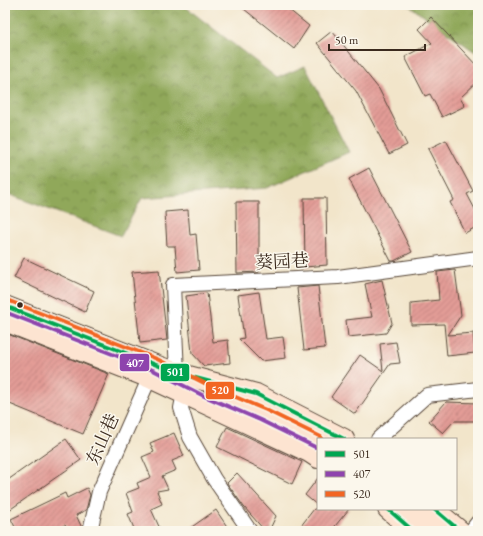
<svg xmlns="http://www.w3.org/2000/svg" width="483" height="536" font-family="'EB Garamond','Noto Serif SC',serif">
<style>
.forest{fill:url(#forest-crowns);stroke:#66693c}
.building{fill:url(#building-hatch)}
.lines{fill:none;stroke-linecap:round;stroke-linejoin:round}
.street-casing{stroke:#564638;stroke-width:16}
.secondary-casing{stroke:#564638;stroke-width:22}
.street{stroke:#fff;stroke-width:14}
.secondary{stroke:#fde4d1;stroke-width:20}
.bus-1-casing{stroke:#fbf7ec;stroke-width:7}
.bus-2-casing{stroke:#fbf7ec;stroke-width:7}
.bus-3-casing{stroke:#fbf7ec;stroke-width:7}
.bus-1{stroke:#00a651;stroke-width:4}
.bus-2{stroke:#8e44ad;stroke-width:4}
.bus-3{stroke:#f26522;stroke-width:4}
.bus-dot{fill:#3b2a1e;stroke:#fbf7ec;stroke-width:1.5}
.labels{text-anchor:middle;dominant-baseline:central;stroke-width:3;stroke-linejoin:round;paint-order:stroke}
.street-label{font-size:18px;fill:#3b2a1e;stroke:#fbf7ec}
.line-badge{stroke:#fbf7ec;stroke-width:1.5}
.badge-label{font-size:11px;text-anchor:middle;font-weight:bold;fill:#fff}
</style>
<defs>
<pattern id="forest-crowns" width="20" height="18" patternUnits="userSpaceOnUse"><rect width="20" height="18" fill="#90a85a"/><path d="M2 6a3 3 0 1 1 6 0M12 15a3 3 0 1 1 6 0" fill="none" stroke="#77894a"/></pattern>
<pattern id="building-hatch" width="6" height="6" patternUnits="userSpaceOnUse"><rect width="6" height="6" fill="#e39c96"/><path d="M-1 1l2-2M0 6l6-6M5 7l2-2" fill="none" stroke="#b97f7a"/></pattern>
</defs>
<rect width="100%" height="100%" fill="#fbf7ec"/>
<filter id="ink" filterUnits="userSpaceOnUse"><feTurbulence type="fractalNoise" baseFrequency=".025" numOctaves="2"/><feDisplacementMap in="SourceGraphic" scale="8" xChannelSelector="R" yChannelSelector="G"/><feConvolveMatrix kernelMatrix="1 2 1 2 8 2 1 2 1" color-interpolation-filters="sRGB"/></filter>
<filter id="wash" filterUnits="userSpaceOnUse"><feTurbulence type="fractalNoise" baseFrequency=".012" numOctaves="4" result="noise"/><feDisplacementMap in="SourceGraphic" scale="16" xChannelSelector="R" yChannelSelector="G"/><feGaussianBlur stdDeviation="0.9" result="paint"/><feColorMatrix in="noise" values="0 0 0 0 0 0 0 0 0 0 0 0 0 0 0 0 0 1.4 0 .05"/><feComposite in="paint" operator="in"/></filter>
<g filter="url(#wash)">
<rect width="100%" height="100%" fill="#f2e5ca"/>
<g class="forest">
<polygon points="5,5 183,5 277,78 305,66 349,152 267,188 142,198 121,236 5,193"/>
<polygon points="408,5 478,5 478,54"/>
</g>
<g id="blocks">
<g class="building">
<polygon points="239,5 283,5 309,26 294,49"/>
<polygon points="431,17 478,67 478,81 460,98 465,106 442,117 430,94 425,96 405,57 432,43 419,29"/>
<polygon points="332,31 379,89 407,145 389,154 356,91 317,43"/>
<polygon points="446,140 473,191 467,194 478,215 478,226 465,233 450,202 454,200 428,149"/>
<polygon points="369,168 412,252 394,261 391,261 349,179"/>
<polygon points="304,198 326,198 327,265 305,267"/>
<polygon points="236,202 259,202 259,272 237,273"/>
<polygon points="188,210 190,235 196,234 199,270 177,272 175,246 167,246 165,212"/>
<polygon points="24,258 94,291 85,312 14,278"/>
<polygon points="159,270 167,340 140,343 132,272"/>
<polygon points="455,270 461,315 448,335 473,333 475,353 447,356 444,324 411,325 411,303 439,300 437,272"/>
<polygon points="382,280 392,323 386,333 348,337 346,320 372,317 365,284"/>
<polygon points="318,286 325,348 304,350 297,288"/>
<polygon points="259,292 266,339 283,337 286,358 261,361 239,339 244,338 238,295"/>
<polygon points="207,293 213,342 228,340 230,363 204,366 192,353 186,296"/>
<polygon points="5,333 109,374 83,434 5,402"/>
<polygon points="396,342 400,363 390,364 355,414 331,397 360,355 383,371 380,344"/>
<polygon points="446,402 478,403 478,421 454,421 443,433 429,421"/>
<polygon points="227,427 302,462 292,484 217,447"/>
<polygon points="174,433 184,456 172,461 176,470 162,476 168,489 157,491 162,504 151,509 161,531 135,531 128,514 133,512 126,493 139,488 137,483 151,477 142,457 154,452 150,443"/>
<polygon points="66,439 81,460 5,513 5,482"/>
<polygon points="237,473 276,516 269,531 265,531 244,507 227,483"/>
<polygon points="318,478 318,506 305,495"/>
<polygon points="87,488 90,495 86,510 76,515 82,528 82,531 68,531 65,525 52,531 17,531 11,519 65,493 67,498"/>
<polygon points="314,509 349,509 331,531 297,531"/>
<polygon points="216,510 230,531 186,531"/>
</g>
</g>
</g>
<g filter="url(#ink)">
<use href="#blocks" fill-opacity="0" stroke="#564638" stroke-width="1"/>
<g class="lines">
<defs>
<g id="street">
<polyline points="177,373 173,285 338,277 478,258"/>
<polyline points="184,393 181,408 190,437 214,479 250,531"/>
<polyline points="378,439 427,395 478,389"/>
<polyline points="90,531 99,492 153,370"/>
<polyline points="471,531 478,522"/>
</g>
<g id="secondary">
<polyline points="5,306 155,365 177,373 256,394 344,439"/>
<polyline points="5,321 150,378 309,452 318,458"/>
<polyline points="225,399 263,415 318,442"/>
<polyline points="388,509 413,531"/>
<polyline points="411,509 437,531"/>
<polyline points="434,509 460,531"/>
</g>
</defs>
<use href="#street" class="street-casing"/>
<use href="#secondary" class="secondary-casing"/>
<use href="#street" class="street"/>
<use href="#secondary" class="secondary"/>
<defs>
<g id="bus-1">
<polyline points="5,306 177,373 256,394 344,439"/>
<polyline points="388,509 413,531"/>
<polyline points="434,509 460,531"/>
</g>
<polyline id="bus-2" points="5,312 153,370 204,396 260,420 315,447"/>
<polyline id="bus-3" points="7,300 157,359 210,386 266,410 321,437"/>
</defs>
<use href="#bus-1" class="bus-1-casing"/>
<use href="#bus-2" class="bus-2-casing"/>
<use href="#bus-3" class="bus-3-casing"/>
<use href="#bus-1" class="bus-1"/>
<use href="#bus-2" class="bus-2"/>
<use href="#bus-3" class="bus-3"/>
</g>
</g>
<circle class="bus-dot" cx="20" cy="305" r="3.5"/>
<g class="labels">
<g class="street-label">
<text transform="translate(282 261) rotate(-3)">葵园巷</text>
<text transform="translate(102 439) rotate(-66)">东山巷</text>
</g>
</g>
<g class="line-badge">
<rect x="119" y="353" width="31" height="19" rx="4" fill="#8e44ad"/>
<rect x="160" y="363" width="30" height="19" rx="4" fill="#00a651"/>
<rect x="205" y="381" width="30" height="19" rx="4" fill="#f26522"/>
</g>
<g class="badge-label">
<text x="135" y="367">407</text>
<text x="175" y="376">501</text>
<text x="220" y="394">520</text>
</g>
<rect width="483" height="536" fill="none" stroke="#fbf7ec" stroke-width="20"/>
<rect x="317" y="438" width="140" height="72" fill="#fbf7ec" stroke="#aea59a"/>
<rect x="325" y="451" width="20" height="6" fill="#00a651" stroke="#aea59a"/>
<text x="353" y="458" font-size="12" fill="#3b2a1e">501</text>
<rect x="325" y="471" width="20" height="6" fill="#8e44ad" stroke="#aea59a"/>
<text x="353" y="478" font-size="12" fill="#3b2a1e">407</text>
<rect x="325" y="491" width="20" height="6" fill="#f26522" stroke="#aea59a"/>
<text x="353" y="498" font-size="12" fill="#3b2a1e">520</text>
<path d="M329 44v6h96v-6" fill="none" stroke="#3b2a1e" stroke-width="2"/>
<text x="335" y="44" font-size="12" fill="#3b2a1e" stroke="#fbf7ec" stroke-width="3" paint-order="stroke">50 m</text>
</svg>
